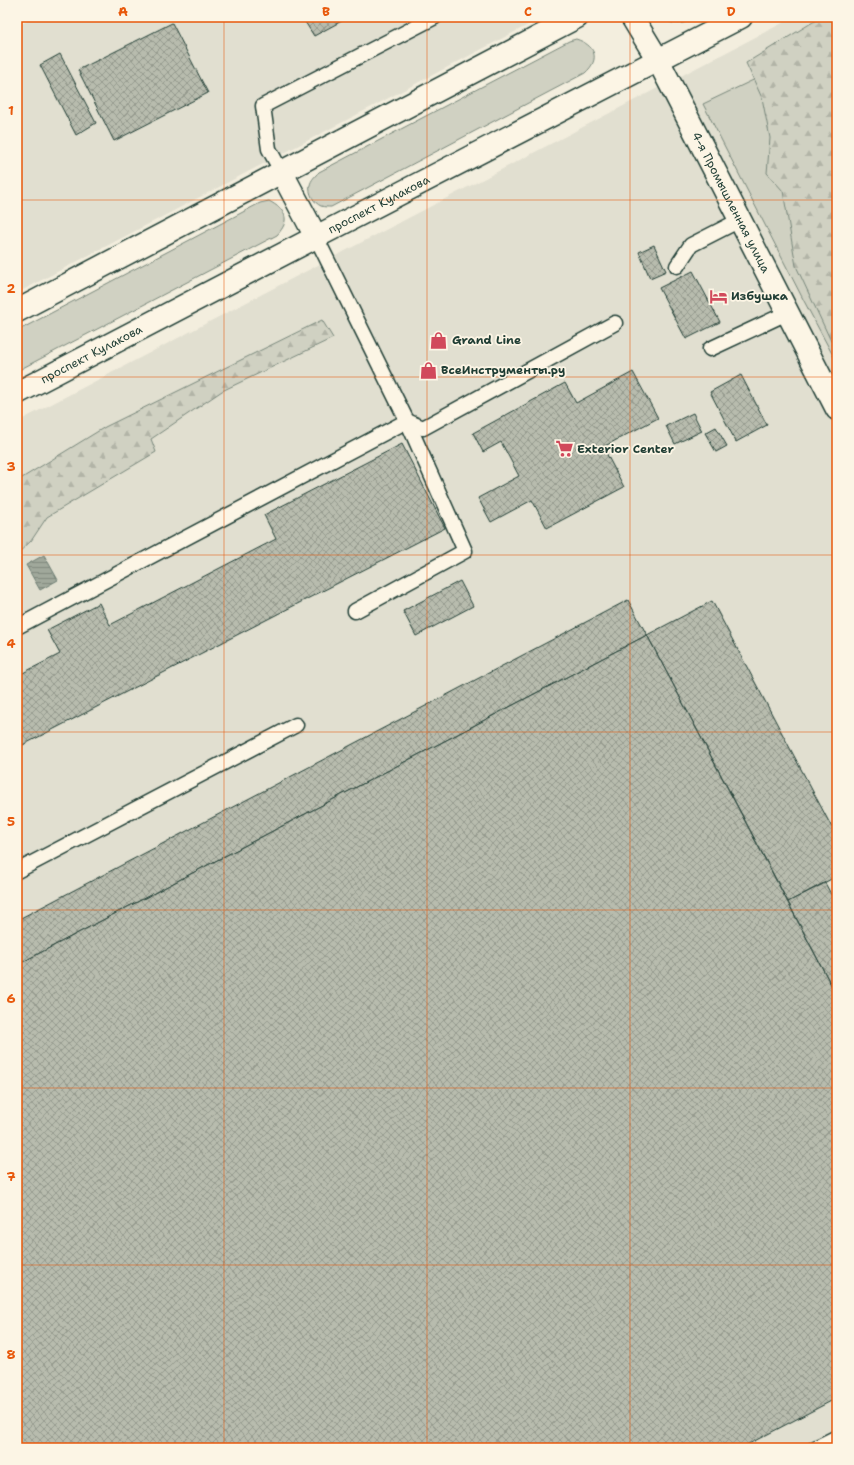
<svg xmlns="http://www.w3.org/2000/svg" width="854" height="1465" font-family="'Shantell Sans',sans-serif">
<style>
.built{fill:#e1dfd0}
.green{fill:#d0d1c2;stroke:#78877b}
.forest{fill:url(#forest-firs);stroke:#78877b}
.water{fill:url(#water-rules);stroke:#6c7d72}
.building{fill:url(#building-cross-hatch);stroke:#1f3d34}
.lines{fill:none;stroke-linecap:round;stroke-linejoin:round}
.lane-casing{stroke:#1f3d34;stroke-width:17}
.street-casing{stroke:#1f3d34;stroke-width:25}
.primary-casing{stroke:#1f3d34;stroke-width:25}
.lane{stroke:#fcf5e5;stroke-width:14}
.street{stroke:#fcf5e5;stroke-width:22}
.primary{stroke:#fcf5e5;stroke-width:22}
.grid{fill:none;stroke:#e8590c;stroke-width:1;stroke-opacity:0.55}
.labels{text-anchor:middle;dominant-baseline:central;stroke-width:3.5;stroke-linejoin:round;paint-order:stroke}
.street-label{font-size:12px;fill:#1f3d34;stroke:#fcf5e5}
.poi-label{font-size:12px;font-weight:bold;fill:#1f3d34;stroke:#fcf5e5;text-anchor:start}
.neatline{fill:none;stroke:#e8590c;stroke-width:1.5}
.grid-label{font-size:13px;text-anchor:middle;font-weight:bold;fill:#e8590c}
</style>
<defs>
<pattern id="forest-firs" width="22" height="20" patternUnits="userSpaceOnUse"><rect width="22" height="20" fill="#d0d1c2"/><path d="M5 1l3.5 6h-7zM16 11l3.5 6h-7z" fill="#b2b4a7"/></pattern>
<pattern id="water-rules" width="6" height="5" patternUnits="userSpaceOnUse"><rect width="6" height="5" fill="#a0a89b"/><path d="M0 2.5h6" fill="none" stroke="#828a7f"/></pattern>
<pattern id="building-cross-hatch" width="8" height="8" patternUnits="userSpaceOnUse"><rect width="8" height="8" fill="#b8bcae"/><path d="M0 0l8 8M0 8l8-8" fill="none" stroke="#959a8e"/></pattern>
</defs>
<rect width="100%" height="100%" fill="#f3eede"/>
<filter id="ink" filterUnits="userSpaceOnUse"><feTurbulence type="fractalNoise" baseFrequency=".025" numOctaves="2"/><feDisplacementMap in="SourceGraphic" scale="8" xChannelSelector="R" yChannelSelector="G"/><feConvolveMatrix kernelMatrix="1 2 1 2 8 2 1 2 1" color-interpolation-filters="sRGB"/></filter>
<g filter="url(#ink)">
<g class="built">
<polygon points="35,17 543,17 17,293 17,26"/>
<polygon points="794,17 837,17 837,1448 17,1448 17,422"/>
</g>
<g class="green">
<path d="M 663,17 L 698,17 C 687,23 673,28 663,17 Z"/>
<path d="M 576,39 C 595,45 601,59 585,73 L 331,207 C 328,207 324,207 321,206 C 314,203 308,193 310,185 C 311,180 315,176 319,172 L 569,41 Z"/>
<polygon points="837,40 837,363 804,301 703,104"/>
<path d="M 269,201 C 286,210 291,220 277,235 L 17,371 L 17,331 L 260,203 Z"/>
</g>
<g class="forest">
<polygon points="824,17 837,17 837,354 796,266 783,191 767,173 770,138 762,98 746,63 813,22"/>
<polygon points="322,320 333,338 222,391 151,439 156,452 47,517 31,541 17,554 17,481 105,427"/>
</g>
<polygon class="water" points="44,555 58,580 40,590 26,565"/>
<g class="building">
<polygon points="302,17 349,17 314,36"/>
<polygon points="172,23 208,93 114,141 78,70"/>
<polygon points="60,54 96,123 76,135 40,65"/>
<polygon points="654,245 666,271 650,278 639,252"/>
<polygon points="693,271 720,322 686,339 659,288"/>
<polygon points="633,372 658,418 603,447 624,487 547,528 532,500 491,522 478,498 519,476 501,442 483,452 473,433 565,383 576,403"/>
<polygon points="741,375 767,425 736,442 710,392"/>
<polygon points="693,413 702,431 675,444 666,426"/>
<polygon points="716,427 727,446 716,452 705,433"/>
<polygon points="402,444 445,528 17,748 17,676 60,654 47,630 99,603 110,625 276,539 264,515"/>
<polygon points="460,581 473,606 416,636 403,611"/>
<polygon points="628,600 647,635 17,965 17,920"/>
<polygon points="712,601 837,837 837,876 788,902 647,635"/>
<polygon points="647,635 837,996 837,1398 741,1448 17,1448 17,965"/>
<polygon points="825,883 837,905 837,996 788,902"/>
</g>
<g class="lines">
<defs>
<g id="lane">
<polyline points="281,171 269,149 263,106 435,17"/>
<polyline points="316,237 407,421 465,551 355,611"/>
<polyline points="677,266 691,245 740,220"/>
<polyline points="710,349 787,313"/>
<polyline points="17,627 407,421 423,428 615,323"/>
<polyline points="17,871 296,725"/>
<polyline points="815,1448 837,1437"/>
</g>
<g id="street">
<path id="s1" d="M 658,60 L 837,409"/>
</g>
<g id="primary">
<polyline points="632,17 658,60"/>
<polyline points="281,171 316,237"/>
<polyline points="17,311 577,17"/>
<path id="s2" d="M 17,393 L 316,237 L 741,17"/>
</g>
</defs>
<use href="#lane" class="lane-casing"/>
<use href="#street" class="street-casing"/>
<use href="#primary" class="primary-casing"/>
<use href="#lane" class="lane"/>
<use href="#street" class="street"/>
<use href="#primary" class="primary"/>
</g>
</g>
<path class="grid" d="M 224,17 L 224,1448M 427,17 L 427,1448M 630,17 L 630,1448M 17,200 L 837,200M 17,377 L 837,377M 17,555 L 837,555M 17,732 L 837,732M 17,910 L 837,910M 17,1088 L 837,1088M 17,1265 L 837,1265"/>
<defs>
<symbol id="hotel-bare" viewBox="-9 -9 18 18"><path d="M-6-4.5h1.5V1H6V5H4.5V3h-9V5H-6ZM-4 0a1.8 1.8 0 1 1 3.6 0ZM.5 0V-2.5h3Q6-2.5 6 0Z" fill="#d1495b" stroke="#fcf5e5" stroke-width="2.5" paint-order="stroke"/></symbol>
<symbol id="shop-bare" viewBox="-9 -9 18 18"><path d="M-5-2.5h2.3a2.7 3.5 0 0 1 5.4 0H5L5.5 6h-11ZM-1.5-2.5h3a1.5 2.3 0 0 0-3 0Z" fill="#d1495b" stroke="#fcf5e5" stroke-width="2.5" paint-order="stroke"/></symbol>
<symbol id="supermarket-bare" viewBox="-9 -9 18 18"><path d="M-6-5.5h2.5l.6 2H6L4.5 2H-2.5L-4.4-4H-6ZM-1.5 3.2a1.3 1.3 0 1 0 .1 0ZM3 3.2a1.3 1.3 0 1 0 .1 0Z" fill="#d1495b" stroke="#fcf5e5" stroke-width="2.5" paint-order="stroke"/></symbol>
</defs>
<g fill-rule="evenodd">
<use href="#hotel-bare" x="706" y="284" width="25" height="25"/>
<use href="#shop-bare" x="426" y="328" width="25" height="25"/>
<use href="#shop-bare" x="416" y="358" width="25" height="25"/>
<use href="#supermarket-bare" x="552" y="436" width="25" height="25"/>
</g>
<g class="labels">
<g class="street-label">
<text stroke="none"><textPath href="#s1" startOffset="160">4-я Промышленная улица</textPath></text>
<text stroke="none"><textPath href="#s2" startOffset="408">проспект Кулакова</textPath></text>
<text stroke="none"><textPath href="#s2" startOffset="84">проспект Кулакова</textPath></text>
</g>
<g class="poi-label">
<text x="731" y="296">Избушка</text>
<text x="452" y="340">Grand Line</text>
<text x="441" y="370">ВсеИнструменты.ру</text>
<text x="577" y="449">Exterior Center</text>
</g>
</g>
<rect width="854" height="1465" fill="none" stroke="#fcf5e5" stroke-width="44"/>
<rect x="22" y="22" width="810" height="1421" class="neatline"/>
<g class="grid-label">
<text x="123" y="16">A</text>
<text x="326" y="16">B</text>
<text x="528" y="16">C</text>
<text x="731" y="16">D</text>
<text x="11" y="115">1</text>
<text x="11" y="293">2</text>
<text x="11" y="471">3</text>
<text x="11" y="648">4</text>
<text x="11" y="826">5</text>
<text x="11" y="1003">6</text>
<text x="11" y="1181">7</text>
<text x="11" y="1359">8</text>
</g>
</svg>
